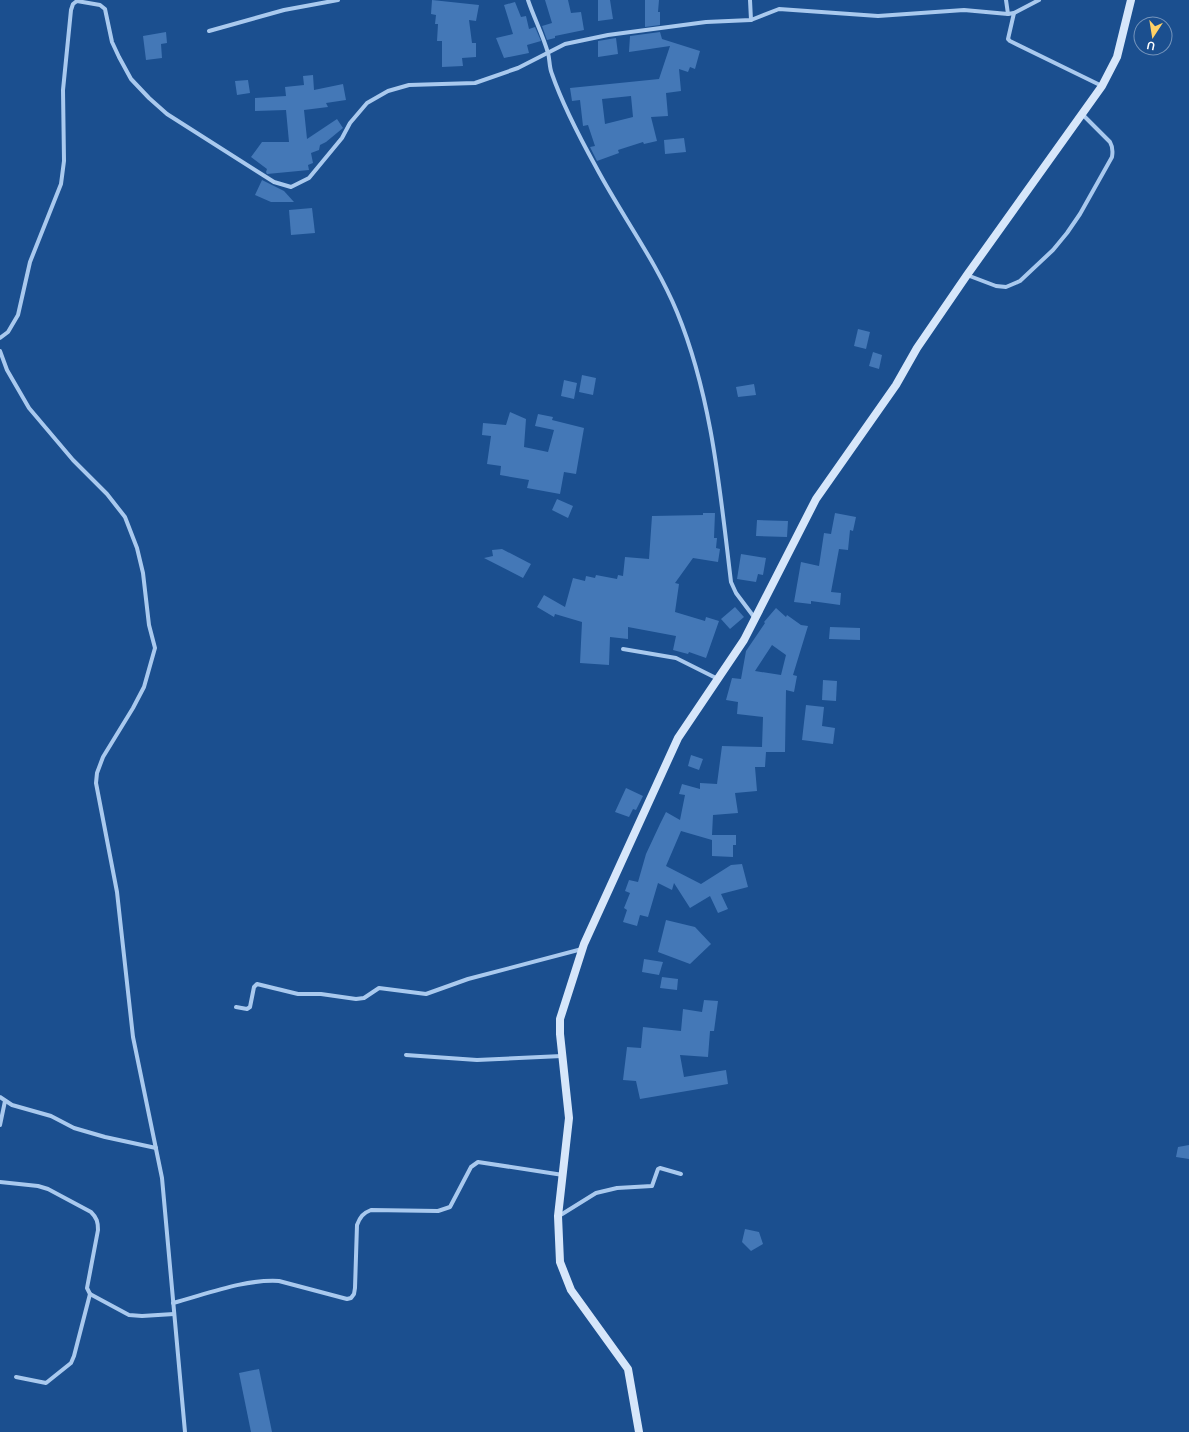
<svg xmlns="http://www.w3.org/2000/svg" width="1189" height="1432" font-family="Lato,sans-serif">
<style>
.building{fill:#4478b7;fill-rule:evenodd}
.lines{fill:none;stroke-linecap:round;stroke-linejoin:round}
.street{stroke:#a9c9ee;stroke-width:4}
.secondary{stroke:#d6e6fa;stroke-width:8}
</style>
<rect width="100%" height="100%" fill="#1b4f8f"/>
<g class="building">
<polygon points="432,0 479,5 476,21 469,20 472,43 476,43 476,57 462,58 463,66 442,67 442,41 437,41 438,24 435,24 436,15 431,14"/>
<polygon points="545,0 568,0 571,13 581,12 584,30 555,36 555,38 547,40 542,26 552,23"/>
<polygon points="598,0 610,0 613,19 598,21"/>
<polygon points="645,0 659,0 658,12 660,12 660,25 645,27"/>
<polygon points="515,2 521,17 526,16 529,29 535,27 541,41 527,45 529,53 504,58 496,38 513,34 504,5"/>
<polygon points="166,32 167,43 161,44 162,58 146,60 143,36"/>
<path d="M 660,32 L 662,39 L 700,51 L 695,69 L 690,67 L 688,72 L 679,69 L 681,91 L 666,93 L 668,116 L 651,117 L 657,141 L 644,144 L 643,142 L 618,150 L 619,153 L 597,161 L 590,147 L 595,146 L 588,125 L 583,126 L 580,100 L 572,101 L 570,88 L 659,79 L 670,46 L 629,52 L 630,36 ZM 631,96 L 633,117 L 605,124 L 602,99 Z"/>
<polygon points="616,38 618,54 598,57 598,41"/>
<polygon points="313,75 314,90 343,84 346,100 326,103 328,107 304,110 307,139 337,119 343,128 326,142 320,145 319,150 311,153 313,163 308,165 309,170 267,174 266,172 267,169 251,157 262,142 289,142 286,110 255,111 255,98 286,96 285,87 304,85 303,76"/>
<polygon points="248,80 250,93 237,95 235,81"/>
<polygon points="684,138 686,152 665,154 664,140"/>
<polygon points="262,180 284,191 294,202 271,202 255,195"/>
<polygon points="312,208 315,233 291,235 289,210"/>
<polygon points="858,329 870,332 866,349 854,346"/>
<polygon points="873,352 882,355 879,369 869,366"/>
<polygon points="582,375 596,378 593,395 579,392"/>
<polygon points="564,380 577,383 574,399 561,396"/>
<polygon points="754,384 756,395 738,397 736,387"/>
<polygon points="510,412 526,419 524,447 548,452 554,430 535,426 538,414 553,417 552,420 584,428 576,474 564,472 560,494 527,488 529,480 500,475 501,466 487,464 491,436 482,435 483,423 506,425"/>
<polygon points="557,499 573,506 568,518 552,510"/>
<polygon points="703,513 715,513 714,538 717,538 716,548 720,549 718,562 693,558 675,583 679,584 675,612 705,621 706,617 719,621 706,658 689,652 688,654 673,650 676,636 628,627 628,639 610,637 609,665 580,663 582,622 555,614 554,617 537,607 544,595 565,607 573,578 585,581 586,576 595,578 596,575 617,579 618,575 623,576 625,557 649,559 652,516 703,515"/>
<polygon points="835,513 856,517 853,531 850,530 848,550 839,549 831,592 841,593 840,605 811,601 811,604 794,602 801,562 819,566 824,533 831,534"/>
<polygon points="757,520 788,521 787,537 756,536"/>
<polygon points="502,549 531,564 523,578 484,558 493,556 492,550"/>
<polygon points="741,554 766,558 763,575 758,574 756,582 737,579"/>
<polygon points="735,607 744,617 730,629 721,619"/>
<path d="M 776,608 L 786,617 L 787,615 L 801,625 L 808,626 L 793,675 L 797,676 L 794,692 L 786,690 L 785,752 L 766,752 L 765,767 L 755,767 L 757,791 L 735,793 L 738,813 L 713,815 L 712,835 L 736,835 L 736,845 L 733,845 L 733,857 L 712,856 L 712,840 L 681,831 L 666,866 L 701,884 L 731,865 L 742,864 L 748,887 L 721,894 L 728,909 L 718,913 L 710,896 L 690,908 L 674,883 L 672,890 L 658,883 L 648,917 L 640,915 L 637,926 L 623,922 L 627,910 L 624,908 L 630,893 L 625,891 L 629,880 L 638,882 L 646,854 L 660,824 L 666,812 L 680,820 L 685,795 L 679,794 L 682,784 L 700,789 L 700,783 L 717,784 L 722,746 L 762,747 L 763,717 L 737,714 L 738,702 L 726,700 L 732,678 L 741,679 L 746,651 L 765,623 L 764,622 ZM 772,645 L 786,655 L 781,675 L 755,671 Z"/>
<polygon points="830,627 860,628 860,640 829,639"/>
<polygon points="823,680 837,681 836,701 822,700"/>
<polygon points="806,705 824,707 822,726 835,728 833,744 802,740"/>
<polygon points="691,755 703,759 699,770 688,766"/>
<polygon points="626,788 643,796 636,810 633,809 629,817 615,812"/>
<polygon points="666,920 695,927 711,944 690,964 658,952"/>
<polygon points="644,959 663,962 659,975 642,972"/>
<polygon points="662,977 678,979 677,990 660,988"/>
<polygon points="704,1000 718,1001 714,1031 710,1031 708,1057 680,1055 684,1077 726,1070 728,1084 640,1099 636,1081 623,1080 627,1047 641,1048 643,1027 681,1031 683,1009 702,1012"/>
<polygon points="1189,1145 1189,1159 1176,1157 1178,1147"/>
<polygon points="745,1229 759,1232 763,1244 751,1251 742,1242"/>
<polygon points="259,1369 272,1432 251,1432 239,1373"/>
</g>
<g class="lines">
<g class="street">
<path d="M 528,0 C 534,18 543,35 548,53 C 550,60 549,67 552,74 C 563,106 580,138 596,167 C 622,216 656,261 677,312 C 712,397 720,491 731,582 L 736,593 L 754,617"/>
<polyline points="750,0 751,20"/>
<polyline points="1006,0 1008,14"/>
<polyline points="1014,13 1039,0"/>
<polyline points="209,31 284,10 338,0"/>
<path d="M 967,275 L 996,286 L 1006,287 L 1020,281 L 1053,250 L 1067,233 L 1080,214 L 1112,157 C 1113,151 1113,147 1110,142 L 1083,115"/>
<polyline points="0,338 8,332 18,315 30,262 61,184 64,161 63,90 71,10 73,4 77,1 100,5 105,9 112,42 119,57 131,79 149,98 167,114 274,182 291,187 309,178 342,138 350,123 367,103 388,91 409,85 475,83 518,68 565,44 608,35 706,22 751,20 779,9 878,16 964,10 1008,14 1014,13 1008,39 1010,41 1102,86"/>
<polyline points="0,351 7,370 29,408 73,460 107,494 125,517 137,548 143,573 149,625 155,648 144,687 133,708 103,757 97,773 96,783 117,892 133,1037 162,1178 185,1432"/>
<polyline points="623,649 676,658 718,679"/>
<polyline points="236,1007 247,1009 250,1007 254,987 257,984 298,994 321,994 356,999 364,998 379,988 426,994 468,979 582,949"/>
<polyline points="406,1055 477,1060 562,1056"/>
<polyline points="0,1097 12,1105 51,1116 74,1128 105,1137 156,1148"/>
<polyline points="0,1125 5,1101"/>
<path d="M 0,1182 L 38,1186 L 48,1189 L 91,1212 C 97,1218 98,1222 98,1230 L 87,1288 L 90,1294 L 129,1315 L 142,1316 L 174,1314"/>
<polyline points="559,1216 596,1193 617,1188 652,1186 658,1169 660,1168 681,1174"/>
<path d="M 173,1303 C 207,1294 244,1279 279,1281 L 347,1299 L 351,1298 L 354,1294 L 355,1288 L 357,1225 C 360,1217 363,1213 371,1210 L 438,1211 L 450,1207 L 471,1167 L 478,1162 L 563,1175"/>
<polyline points="16,1377 46,1383 71,1363 74,1356 90,1294"/>
</g>
<polyline class="secondary" points="639,1432 628,1369 571,1290 560,1262 558,1216 569,1118 560,1034 560,1019 584,944 678,738 744,640 816,499 896,385 917,348 967,275 1102,86 1117,57 1131,0"/>
</g>
<g transform="translate(1153 36) rotate(192)"><circle r="19" fill="#1b4f8f" stroke="#7695bc"/>
<path d="M0-3L7 15L0 10L-7 15Z" fill="#ffd166"/>
<text y="-6" font-size="11" font-weight="bold" text-anchor="middle" fill="#ffffff">U</text>
</g>
</svg>
